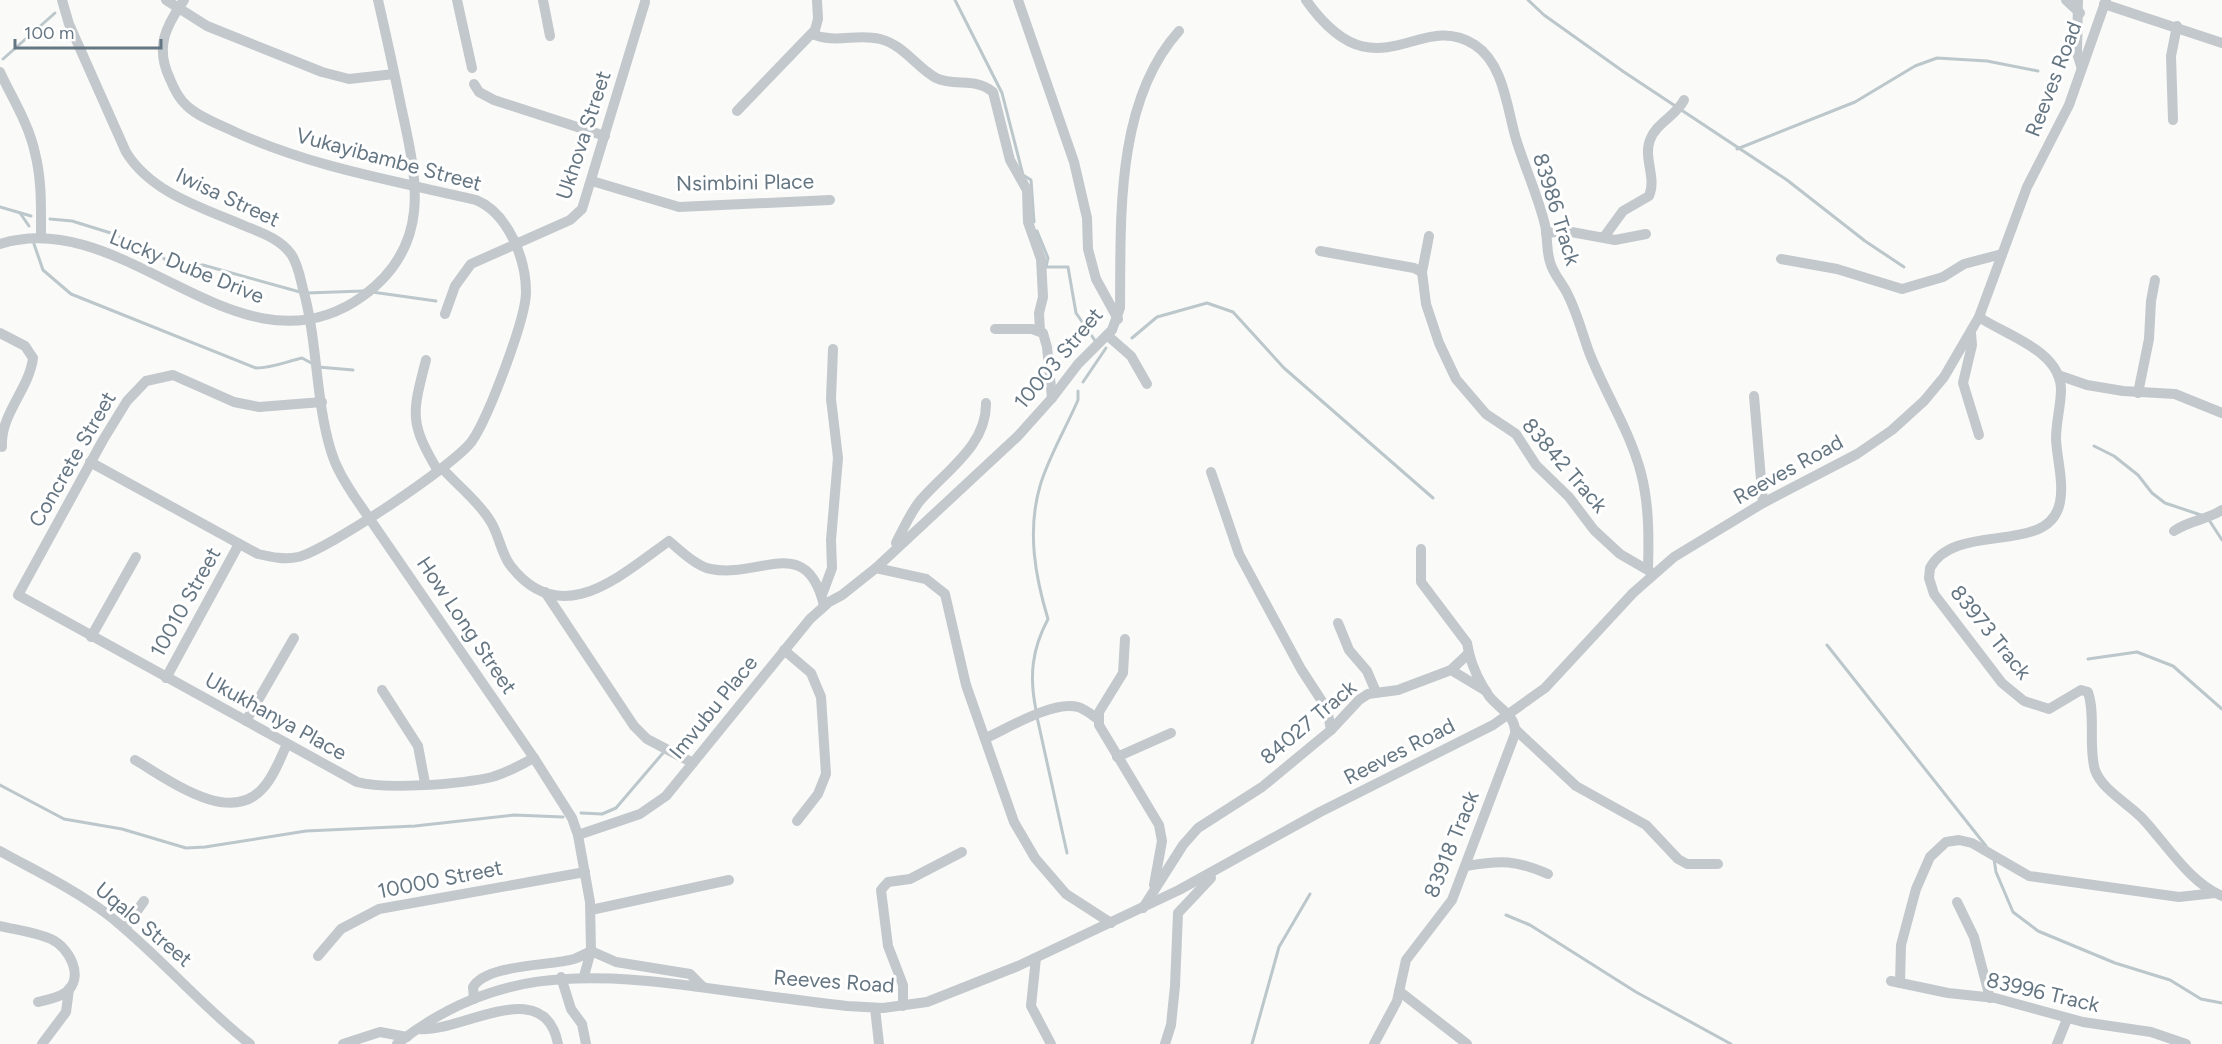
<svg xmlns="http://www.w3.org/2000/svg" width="2222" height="1044" font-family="Figtree,sans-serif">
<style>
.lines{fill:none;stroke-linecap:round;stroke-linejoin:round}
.stream{stroke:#bbc7cb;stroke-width:3}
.minor{stroke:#c3c8cc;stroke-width:10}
.labels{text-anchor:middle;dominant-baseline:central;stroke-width:6;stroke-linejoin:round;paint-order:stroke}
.street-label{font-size:21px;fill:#657683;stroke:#fff}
</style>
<rect width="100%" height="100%" fill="#fafaf8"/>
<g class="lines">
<g class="stream">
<polyline points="955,0 1002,93 1023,175 1031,180 1034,222"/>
<polyline points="1528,0 1544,15 1624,72 1787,180 1865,241 1904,267"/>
<polyline points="3,59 55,13"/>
<polyline points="1737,149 1855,102 1915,66 1937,58 1987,61 2038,71"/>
<polyline points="0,207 31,216"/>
<polyline points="20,213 29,226"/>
<polyline points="50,219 72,221 114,234"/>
<polyline points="1037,231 1048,258 1046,267 1068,267 1076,313 1096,342"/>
<polyline points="120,237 148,246"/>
<path d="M 34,244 L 43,270 L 71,294 L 256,368 C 273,368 285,362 302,358 L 313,364"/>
<polyline points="157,252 174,268 203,265 300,292"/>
<polyline points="372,292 436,301"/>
<polyline points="307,293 363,291"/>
<polyline points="1132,338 1157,317 1207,303 1233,312 1284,368 1433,498"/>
<polyline points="318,367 353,370"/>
<polyline points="1083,382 1106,348"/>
<polyline points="2094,446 2114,456 2138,475 2152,493 2165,503 2201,515"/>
<polyline points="2209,520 2222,540"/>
<polyline points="1827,645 1986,846"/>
<polyline points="2088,659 2137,652 2173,666 2222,709"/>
<path d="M 1036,710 C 1029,676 1032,649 1048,619 C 1035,576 1027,531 1040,486 C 1048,458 1066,428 1078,400 L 1078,391"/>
<polyline points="1037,717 1067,853"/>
<polyline points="0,785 64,819 122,829 186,848 205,847 306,831 415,826 514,815 563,817"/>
<polyline points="581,813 602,814 616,808 663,753"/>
<polyline points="1994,859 1996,872 2013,912 2038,931 2115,963 2170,980 2201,999 2222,1003"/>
<polyline points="1506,915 1530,925 1636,992 1731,1044"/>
<polyline points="1252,1044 1279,947 1310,894"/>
</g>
<g class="minor">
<path d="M 62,0 L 69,24 L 126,152 C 151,193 203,208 245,226 C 262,233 280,239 291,254 C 298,264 300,277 303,289 C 318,342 315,399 331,451 C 336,468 345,482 354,496 L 534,758 L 572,818 L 578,835 L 590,902 L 591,951 L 584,976"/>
<polyline points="166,0 207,26 322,72 349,79 394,74"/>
<polyline points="457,0 472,68"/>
<polyline points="543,0 550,36"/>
<polyline points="1018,0 1074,162 1087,218 1088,249 1096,279 1118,319"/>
<path d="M 1306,0 C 1376,99 1418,8 1475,45 C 1504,64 1507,109 1516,139 C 1525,168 1538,196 1545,225 C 1548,239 1546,253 1551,265 C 1555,276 1562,283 1567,293 C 1577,312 1582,333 1589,352 C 1605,393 1630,431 1641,473 C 1649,504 1649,537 1648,568"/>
<polyline points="2066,0 2080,13"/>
<polyline points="2078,0 2077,53 2081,66"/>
<polyline points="2104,4 2222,43"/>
<path d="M 812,34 C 835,44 857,33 880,39 C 904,45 916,67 936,78 C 955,87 976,77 993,92 L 1010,160 L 1027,190 L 1028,222 L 1041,259 L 1043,297 L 1039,313 L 1040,331"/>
<path d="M 0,72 C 12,98 29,124 35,153 C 42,180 41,209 41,236"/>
<polyline points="474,84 479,92 494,100 605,136"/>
<polyline points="737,111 815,30 818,19 817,0"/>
<polyline points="2173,120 2171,56 2177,26"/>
<polyline points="592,181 679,207 830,200"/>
<polyline points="1546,233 1566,231 1615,240 1646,234"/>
<polyline points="1429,236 1422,272 1426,304 1439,343 1456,379 1486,414 1516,434 1536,465 1569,497 1594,530 1620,554 1651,572"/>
<path d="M 1604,237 L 1623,211 L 1649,196 C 1657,178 1643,158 1650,140 C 1656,123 1676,116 1684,100"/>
<path d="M 0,244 C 126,204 240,385 363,296 C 433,245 417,179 401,106 C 394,71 386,35 378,0"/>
<polyline points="1320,251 1414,268 1422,272"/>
<polyline points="1781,259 1837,269 1902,289 1943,277 1964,264 2002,254"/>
<polyline points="445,314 455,286 471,264 570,220 582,209 645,2"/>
<path d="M 1979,317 C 2005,335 2060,350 2061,389 C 2061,406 2056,421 2056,439 C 2057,459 2064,483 2060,502 C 2050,557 1956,520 1930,568 L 1929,578 L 1934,594 L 2002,683 L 2024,701 L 2049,709 L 2081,690 L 2088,692 C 2096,716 2088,746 2095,770 C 2102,790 2129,804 2143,819 C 2167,845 2189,882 2222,896"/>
<polyline points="995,329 1032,329 1043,333 1047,347 1052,398"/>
<path d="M 0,333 L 25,346 L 33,358 C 29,390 0,414 2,447"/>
<polyline points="1971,333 1972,345 1963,383 1979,435"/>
<polyline points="1107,335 1131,356 1147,384"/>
<path d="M 426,360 C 412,414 409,422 438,471"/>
<polyline points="2058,375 2087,385 2123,391 2175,394 2222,413"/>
<polyline points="2138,393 2149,339 2151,301 2155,280"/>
<polyline points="1754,396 1763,503"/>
<path d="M 322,402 L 259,407 L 234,402 L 173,375 L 146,381 L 127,401 L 103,440 L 18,595 L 357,782 C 386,790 462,784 492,777 C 507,773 520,765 534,758"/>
<path d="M 90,462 L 258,554 C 271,557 285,560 298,557 C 327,550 455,465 472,441 C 488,418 526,319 526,292 C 526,259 508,213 476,200 C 392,180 315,168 235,132 C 219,124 200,118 187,106 C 179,99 174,89 170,79 C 155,48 165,27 184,0"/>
<path d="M 442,468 C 457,485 477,500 489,519 C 499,533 500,551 510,565 C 561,632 621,575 669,541 C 680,550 697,567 711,569 C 759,579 807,532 824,606"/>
<polyline points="1211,472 1239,554 1301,669 1327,709 1331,730"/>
<path d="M 2174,531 C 2190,520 2207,520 2222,510"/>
<path d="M 896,543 C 903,529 910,514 919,502 C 944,472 987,446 986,403"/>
<polyline points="1421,549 1421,582 1467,643 1469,653"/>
<polyline points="876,568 926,579 945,594 966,685 1014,822 1035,858 1066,894 1111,923"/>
<polyline points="545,592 634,726 647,739 693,763"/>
<polyline points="822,595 832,568 831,540 838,458 831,399 833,349"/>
<polyline points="1338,623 1349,650 1367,671 1376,692"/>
<polyline points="91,637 136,557"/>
<polyline points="1125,639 1123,673 1099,712 1099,725 1159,825 1162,841 1154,885"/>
<polyline points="784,650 811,673 821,697 826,774 818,794 797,821"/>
<polyline points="1451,670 1486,691"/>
<polyline points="166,678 239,544"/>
<polyline points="382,690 418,746 425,783"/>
<polyline points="246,721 294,638"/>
<polyline points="1516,730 1576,786 1646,825 1678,859 1687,864 1718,864"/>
<path d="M 986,738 C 1008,728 1054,700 1078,707 C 1085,709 1092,715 1098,719"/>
<polyline points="1117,757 1171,733"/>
<path d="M 135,760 C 168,779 230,827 263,788 C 274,776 280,759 287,744"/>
<path d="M 578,835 L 640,814 L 666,796 L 810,619 L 829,602 L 842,595 L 876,568 L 1018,436 L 1052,398 L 1078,364 L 1112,330 L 1120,308 C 1121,219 1115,102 1179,31"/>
<path d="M 0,851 C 36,871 74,889 107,914 C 158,954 199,1004 250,1044"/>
<path d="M 1466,866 C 1501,860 1516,860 1548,874"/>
<polyline points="1957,902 1974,937 1990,998"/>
<path d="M 1143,908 L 1183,845 L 1198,828 L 1262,787 L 1331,730 L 1359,700 L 1368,694 L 1398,690 L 1451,670 L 1469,653 C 1473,669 1480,683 1489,696 C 1499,709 1517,716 1515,734 L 1452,900 L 1406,960 L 1397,1001 L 1374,1044"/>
<polyline points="591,910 729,880"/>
<path d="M 0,926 C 17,930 35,932 51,939 C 69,947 86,978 65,993 C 57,998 47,1000 38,1002"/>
<polyline points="125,928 144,901"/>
<polyline points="591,951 616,962 690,974 703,987"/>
<polyline points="318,956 341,929 379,909 585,872"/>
<polyline points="1036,958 1031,1006 1051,1044"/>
<polyline points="561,977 571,1009 582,1024 586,1044"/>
<polyline points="1891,981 1948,993 1995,998 2083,1022 2151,1032 2186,1044"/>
<polyline points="1900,983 1901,945 1916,889 1930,857 1946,842 1959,840 1972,843 2029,876 2179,897 2215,893"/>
<polyline points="1399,991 1467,1044"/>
<path d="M 474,999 L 473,987 C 487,964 550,966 574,959 C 580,957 585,954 591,951"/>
<polyline points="903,1006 903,985 888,946 881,890 888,882 910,879 962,852"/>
<polyline points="875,1008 879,1044"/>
<path d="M 419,1029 C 461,1033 544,973 558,1044"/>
<polyline points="42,1044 66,1012 69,989"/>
<polyline points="343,1044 380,1032 407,1037"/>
<path d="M 397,1044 C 491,969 580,972 692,986 C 744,993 795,1000 847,1006 L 883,1008 L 927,1002 L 1018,966 L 1179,890 L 1320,812 L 1493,725 L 1545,688 L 1633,593 L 1674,557 L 1763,503 L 1857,454 L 1892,430 L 1924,401 L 1944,377 L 1979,317 L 2027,187 L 2069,105 L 2106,0"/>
<polyline points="1165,1044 1171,1025 1175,986 1178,913 1211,878"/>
<polyline points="2057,1044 2067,1019"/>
</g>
</g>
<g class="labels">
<g class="street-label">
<text transform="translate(2053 79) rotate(-69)">Reeves Road</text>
<text transform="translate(583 135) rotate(-72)">Ukhova Street</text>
<text transform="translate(389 159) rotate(15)">Vukayibambe Street</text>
<text transform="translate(745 182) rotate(-1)">Nsimbini Place</text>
<text transform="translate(228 197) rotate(25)">Iwisa Street</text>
<text transform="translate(1557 209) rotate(73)">83986 Track</text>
<text transform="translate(187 266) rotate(22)">Lucky Dube Drive</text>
<text transform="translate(1058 358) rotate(-50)">10003 Street</text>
<text transform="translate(72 459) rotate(-60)">Concrete Street</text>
<text transform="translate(1565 465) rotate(49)">83842 Track</text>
<text transform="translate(1788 469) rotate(-29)">Reeves Road</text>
<text transform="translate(185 602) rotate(-61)">10010 Street</text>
<text transform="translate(467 625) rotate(56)">How Long Street</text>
<text transform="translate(1991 632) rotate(51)">83973 Track</text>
<text transform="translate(713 707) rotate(-51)">Imvubu Place</text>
<text transform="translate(276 716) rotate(29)">Ukukhanya Place</text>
<text transform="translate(1308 722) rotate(-40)">84027 Track</text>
<text transform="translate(1399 751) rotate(-27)">Reeves Road</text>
<text transform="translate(1451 844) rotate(-68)">83918 Track</text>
<text transform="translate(440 879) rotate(-11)">10000 Street</text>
<text transform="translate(144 924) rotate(40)">Uqalo Street</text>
<text transform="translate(834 981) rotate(4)">Reeves Road</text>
<text transform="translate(2043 992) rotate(13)">83996 Track</text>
</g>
</g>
<path d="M15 39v9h146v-9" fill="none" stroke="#657683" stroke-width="3"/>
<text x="24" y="39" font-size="18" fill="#657683" stroke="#ffffff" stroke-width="4.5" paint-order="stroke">100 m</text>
</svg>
